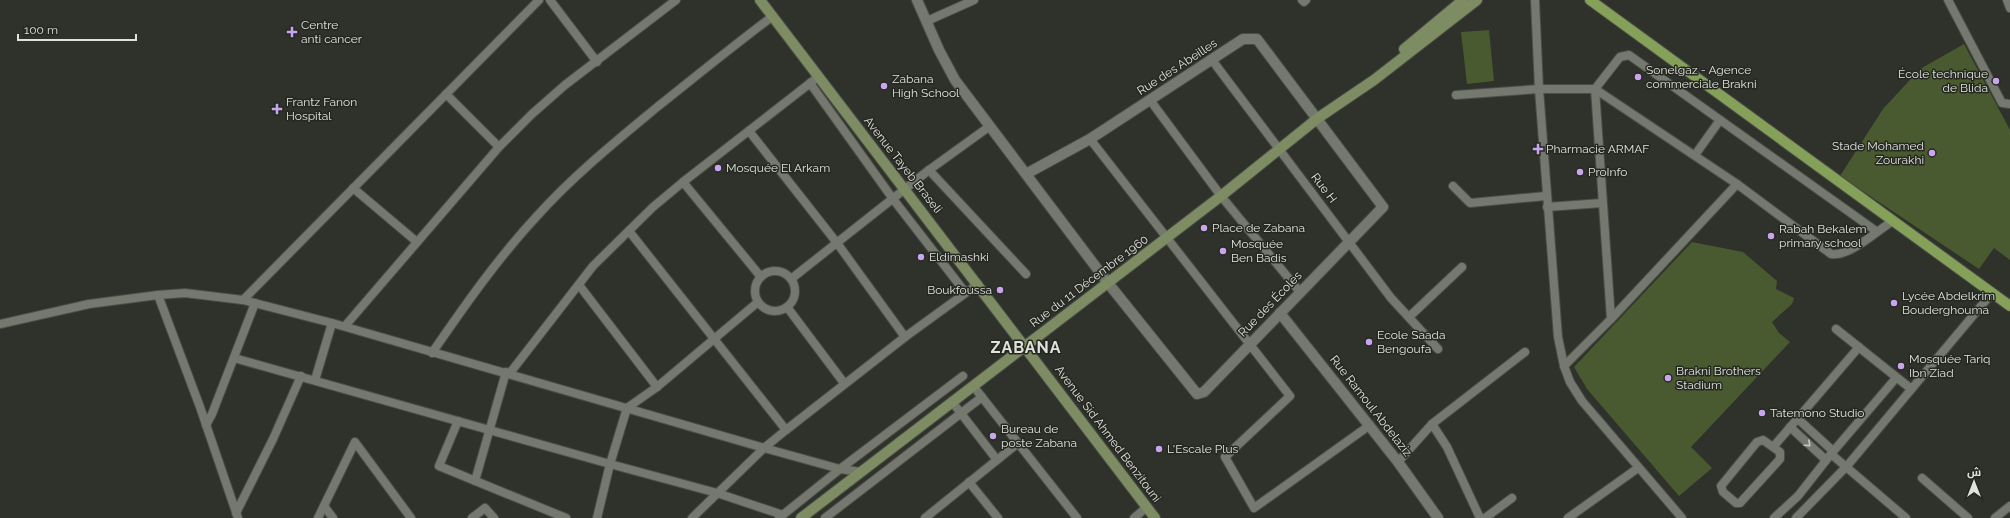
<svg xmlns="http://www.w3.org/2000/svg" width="2010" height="518" font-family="Raleway,Cairo,sans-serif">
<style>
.pitch{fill:#495930}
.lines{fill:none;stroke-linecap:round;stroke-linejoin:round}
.minor-casing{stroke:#4b4e48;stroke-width:10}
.tertiary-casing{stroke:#4b4e48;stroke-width:12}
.secondary-casing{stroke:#4b4e48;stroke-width:12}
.primary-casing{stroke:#4b4e48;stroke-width:12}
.minor{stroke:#74786f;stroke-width:8}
.tertiary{stroke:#74786f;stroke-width:10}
.secondary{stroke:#7d8c63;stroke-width:10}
.primary{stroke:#85a058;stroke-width:10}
.oneway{stroke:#c5c8c2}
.poi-dot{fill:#c9a5ee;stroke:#252820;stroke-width:1.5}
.labels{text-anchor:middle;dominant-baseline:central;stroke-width:3;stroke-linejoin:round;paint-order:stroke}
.poi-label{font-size:12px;fill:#e0e2dd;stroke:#252820;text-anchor:start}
.street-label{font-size:12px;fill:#e0e2dd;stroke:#252820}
.district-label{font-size:16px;font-weight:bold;letter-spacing:1px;fill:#e0e2dd;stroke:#252820}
</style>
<rect width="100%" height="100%" fill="#2e322a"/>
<g class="pitch">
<polygon points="1489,30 1494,81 1467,84 1461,32"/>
<polygon points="1964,44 2010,130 2010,260 1994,248 1979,269 1840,176 1883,109 1920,69"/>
<polygon points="1692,242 1743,252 1777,281 1776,289 1794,298 1792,304 1772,322 1779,333 1790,342 1691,447 1712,468 1679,496 1587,389 1574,367"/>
</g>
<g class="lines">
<defs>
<g id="minor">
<polyline points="550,0 597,62"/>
<polyline points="1302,0 1304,2 1306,0"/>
<polyline points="1535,0 1539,89 1558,337 1564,366 1570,382 1582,401 1682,518"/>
<polyline points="1948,0 2002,103 2010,104"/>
<polyline points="2007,0 2010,8"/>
<polyline points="927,21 974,0"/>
<polyline points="1212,60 1391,298 1438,349"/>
<polyline points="810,83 893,199 965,292"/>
<polyline points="446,94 499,147"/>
<path d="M 1456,95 L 1539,89 L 1595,89 L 1737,184 L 1831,254 C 1850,257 1876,231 1893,221"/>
<polyline points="1150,100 1221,196 1300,292"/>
<polyline points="749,131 837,243 905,337"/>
<polyline points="1090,139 1290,396 1225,457 1254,508 1370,425"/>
<polyline points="1695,155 1720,120"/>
<polyline points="929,170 1026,274"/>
<polyline points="683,182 761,277"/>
<polyline points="1737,184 1611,319 1595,89 1620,57 1629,55 1876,231"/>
<polyline points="1453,186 1470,203 1546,196"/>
<polyline points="353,188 417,242"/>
<polyline points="1547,207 1602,203"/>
<polyline points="629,231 786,430"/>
<circle cx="775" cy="291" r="20"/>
<polyline points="791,279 929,170 990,126"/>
<polyline points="579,285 657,387"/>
<polyline points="158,295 200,407 238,518"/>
<polyline points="243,300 539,0"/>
<polyline points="787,307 844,383"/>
<polyline points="1409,317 1462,267"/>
<polyline points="0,324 89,304 158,295 185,293 243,300 332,323 764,448 840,469 861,472"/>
<polyline points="345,326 499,147 532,114 565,85 676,0"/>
<polyline points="1836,329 1910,388"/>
<path d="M 432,353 C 465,305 498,258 537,216 C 573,176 615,142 656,108 C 695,77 733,46 773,16"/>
<polyline points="234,358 610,464 717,493 783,515"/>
<polyline points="1564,366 1611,319"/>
<polyline points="510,373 593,266 653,207 683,182 818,77"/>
<polyline points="315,380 332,323"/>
<polyline points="974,387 1077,518"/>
<polyline points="953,403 997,460"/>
<polyline points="1798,419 1833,451"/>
<polyline points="458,421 439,466 566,518"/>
<polyline points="1432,424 1447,447 1480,518"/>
<polyline points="206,425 212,414 255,303"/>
<polyline points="1790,427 1826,460"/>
<polygon points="1763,440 1780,452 1780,459 1740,503 1736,503 1723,492 1721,486 1757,442"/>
<polyline points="1774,446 1859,347"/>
<polyline points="1831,454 1906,518"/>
<polyline points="1398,462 1432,424 1525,352"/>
<polyline points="1922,478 1968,518"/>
<polyline points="475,481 506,372"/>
<polyline points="969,482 998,518"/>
<polyline points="324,506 333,518"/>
<polyline points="236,513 273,439 301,376"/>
<polyline points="318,518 355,442 411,518"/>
<polyline points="472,518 485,508 494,518"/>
<polyline points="597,518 610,464 627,408 657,387 758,302"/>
<polyline points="692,518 764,448 786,430 905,337 978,284"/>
<polyline points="779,518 840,469 963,376"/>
<polyline points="825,518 982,397"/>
<polyline points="925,518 1018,443"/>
<polyline points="1134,518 1147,507"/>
<polyline points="1485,518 1512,498"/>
<polyline points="1568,518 1638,468"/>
<polyline points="1774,518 1798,496 1831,454 1896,378"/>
<polyline points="1796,518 1847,466 1992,293"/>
<polyline points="1995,518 2010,506"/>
</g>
<g id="tertiary">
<polyline points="917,0 939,50 955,80 1108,283 1197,394 1204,392 1383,207 1257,39 1243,39 1090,139 1026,174"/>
<polyline points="1280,313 1398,462 1438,518"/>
</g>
<g id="secondary">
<polyline points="760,0 1155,518"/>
<polyline points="1404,49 1463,0"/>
<polyline points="801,518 1221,196 1318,118 1374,80 1477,0"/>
</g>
<polyline id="primary" points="1590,0 2010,306"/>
</defs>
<use href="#minor" class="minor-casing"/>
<use href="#tertiary" class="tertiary-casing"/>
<use href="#secondary" class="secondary-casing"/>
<use href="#primary" class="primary-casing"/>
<use href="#minor" class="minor"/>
<use href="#tertiary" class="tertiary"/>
<use href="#secondary" class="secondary"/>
<use href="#primary" class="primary"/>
</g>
<defs><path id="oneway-chevron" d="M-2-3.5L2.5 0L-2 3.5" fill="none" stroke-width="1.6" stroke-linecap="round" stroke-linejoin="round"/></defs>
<use class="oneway" href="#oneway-chevron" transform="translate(1808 444) rotate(42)"/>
<g class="poi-dot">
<path d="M290 26h4v4h4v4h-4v4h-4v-4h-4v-4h4z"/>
<circle cx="1638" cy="77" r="4"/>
<circle cx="1996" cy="81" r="4"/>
<circle cx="884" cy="86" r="4"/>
<path d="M275 103h4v4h4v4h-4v4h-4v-4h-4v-4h4z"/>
<path d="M1536 143h4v4h4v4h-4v4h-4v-4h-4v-4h4z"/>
<circle cx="1932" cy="153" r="4"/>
<circle cx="718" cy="168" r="4"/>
<circle cx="1580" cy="172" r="4"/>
<circle cx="1204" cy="228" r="4"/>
<circle cx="1771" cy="236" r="4"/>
<circle cx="1223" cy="251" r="4"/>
<circle cx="921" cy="257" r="4"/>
<circle cx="1000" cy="290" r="4"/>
<circle cx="1894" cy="303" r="4"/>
<circle cx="1369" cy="342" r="4"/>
<circle cx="1901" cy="366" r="4"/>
<circle cx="1668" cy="378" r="4"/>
<circle cx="1762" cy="413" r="4"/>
<circle cx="993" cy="436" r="4"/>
<circle cx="1159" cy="449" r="4"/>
</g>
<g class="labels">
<g class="poi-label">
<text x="301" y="25">Centre<tspan x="301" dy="14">anti cancer</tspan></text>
<text x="1646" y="70">Sonelgaz - Agence<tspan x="1646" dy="14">commerciale Brakni</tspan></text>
<text x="1988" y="74" text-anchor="end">École technique<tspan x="1988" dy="14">de Blida</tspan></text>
<text x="892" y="79">Zabana<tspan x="892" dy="14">High School</tspan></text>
<text x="286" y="102">Frantz Fanon<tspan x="286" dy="14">Hospital</tspan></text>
<text x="1924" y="146" text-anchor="end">Stade Mohamed<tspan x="1924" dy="14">Zourakhi</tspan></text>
<text x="1546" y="149">Pharmacie ARMAF</text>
<text x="726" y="168">Mosquée El Arkam</text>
<text x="1588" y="172">ProInfo</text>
<text x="1212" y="228">Place de Zabana</text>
<text x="1779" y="229">Rabah Bekalem<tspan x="1779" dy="14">primary school</tspan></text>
<text x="1231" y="244">Mosquée<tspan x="1231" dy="14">Ben Badis</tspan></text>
<text x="929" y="257">Eldimashki</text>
<text x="992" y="290" text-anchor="end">Boukfoussa</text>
<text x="1902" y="296">Lycée Abdelkrim<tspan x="1902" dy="14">Bouderghouma</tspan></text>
<text x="1377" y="335">Ecole Saada<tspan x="1377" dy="14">Bengoufa</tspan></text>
<text x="1909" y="359">Mosquée Tariq<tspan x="1909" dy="14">Ibn Ziad</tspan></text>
<text x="1676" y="371">Brakni Brothers<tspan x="1676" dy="14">Stadium</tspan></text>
<text x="1770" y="413">Tatemono Studio</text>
<text x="1001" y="429">Bureau de<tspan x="1001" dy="14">poste Zabana</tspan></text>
<text x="1167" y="449">L'Escale Plus</text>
</g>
<g class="street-label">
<text transform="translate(1177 67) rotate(-33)">Rue des Abeilles</text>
<text transform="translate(903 165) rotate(52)">Avenue Tayeb Braseli</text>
<text transform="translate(1324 188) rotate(53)">Rue H</text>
<text transform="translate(1089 281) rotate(-37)">Rue du 11 Décembre 1960</text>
<text transform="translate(1270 304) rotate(-46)">Rue des Écoles</text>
<text transform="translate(1371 406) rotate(52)">Rue Ramoul Abdelaziz</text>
<text transform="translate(1108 434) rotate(53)">Avenue Sid Ahmed Benzitouni</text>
</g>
<g class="district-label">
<text x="1026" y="347">ZABANA</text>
</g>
</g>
<g transform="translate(1974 482)" stroke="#252820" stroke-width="3" paint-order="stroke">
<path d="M0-3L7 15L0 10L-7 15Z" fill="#e0e2dd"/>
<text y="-6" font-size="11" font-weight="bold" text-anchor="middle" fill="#e0e2dd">ش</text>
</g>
<path d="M18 34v6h118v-6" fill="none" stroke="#e0e2dd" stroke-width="2"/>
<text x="24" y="34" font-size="12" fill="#e0e2dd" stroke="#252820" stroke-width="3" paint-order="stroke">100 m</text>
</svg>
